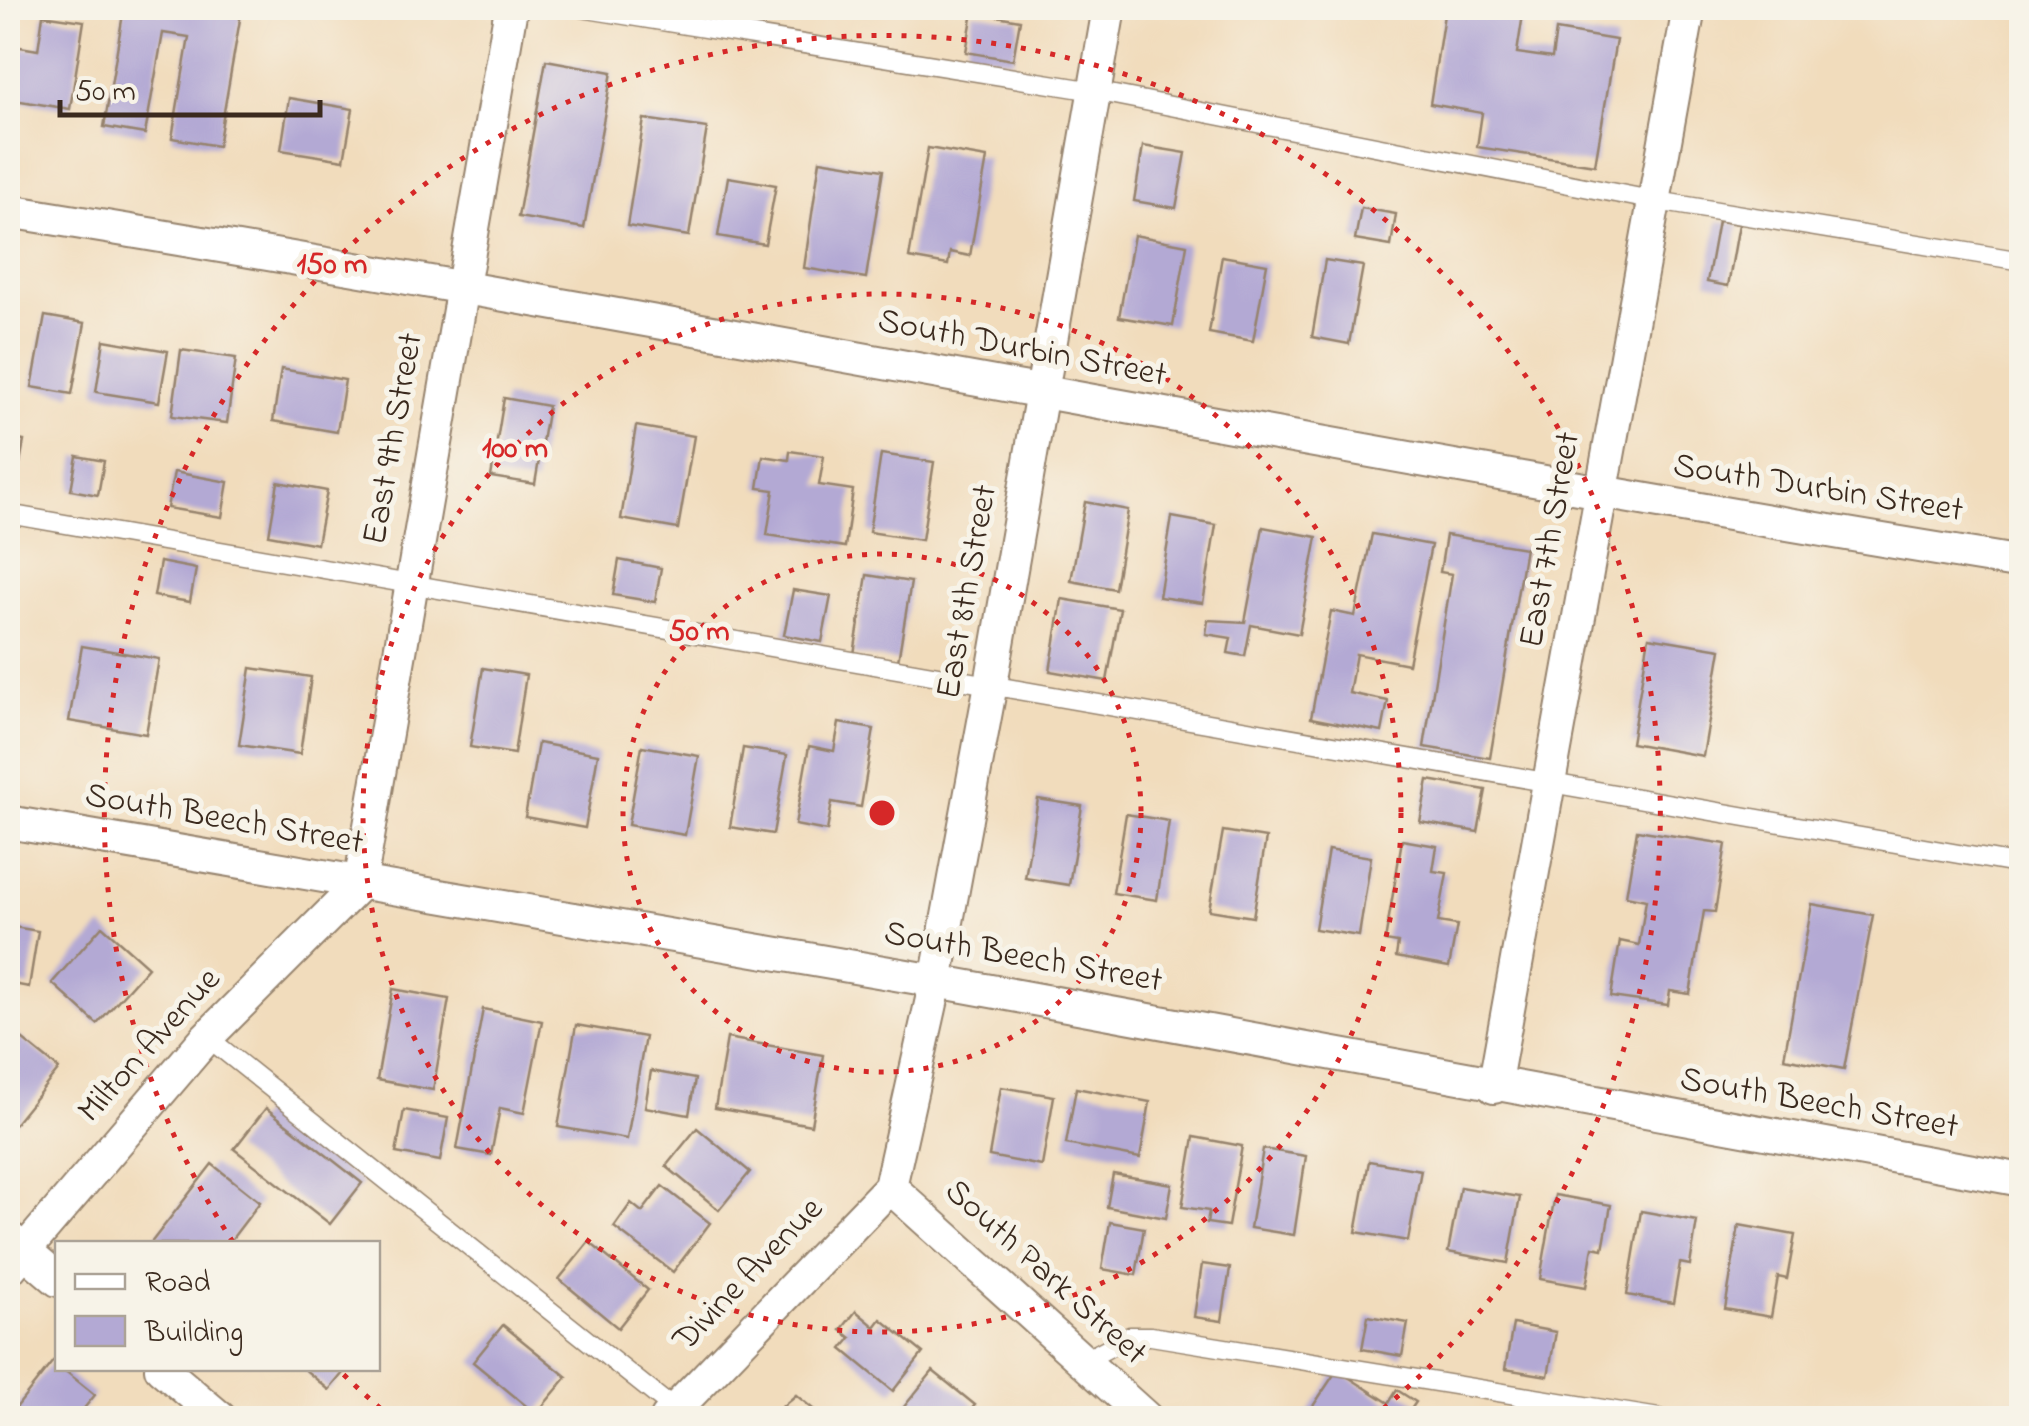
<svg xmlns="http://www.w3.org/2000/svg" width="2029" height="1426" font-family="'Indie Flower',sans-serif">
<style>
.building{fill:#b3a9d4}
.lines{fill:none;stroke-linecap:round;stroke-linejoin:round}
.service-casing{stroke:#96836d;stroke-width:21}
.minor-casing{stroke:#96836d;stroke-width:36}
.service{stroke:#fff;stroke-width:18}
.minor{stroke:#fff;stroke-width:32}
.ring{fill:none;stroke:#d62828;stroke-width:5;stroke-dasharray:5 10}
.labels{text-anchor:middle;dominant-baseline:central;stroke-width:10;stroke-linejoin:round;paint-order:stroke}
.street-label{font-size:35px;fill:#3b2a1e;stroke:#f7f3e8}
.centre{fill:#d62828;stroke:#f7f3e8;stroke-width:5}
.ring-label{font-size:30px;text-anchor:middle;font-weight:bold;fill:#d62828;stroke:#f7f3e8;stroke-width:10;stroke-linejoin:round;paint-order:stroke}
</style>
<rect width="100%" height="100%" fill="#f7f3e8"/>
<filter id="ink" filterUnits="userSpaceOnUse"><feTurbulence type="fractalNoise" baseFrequency=".01" numOctaves="2"/><feDisplacementMap in="SourceGraphic" scale="20" xChannelSelector="R" yChannelSelector="G"/><feConvolveMatrix kernelMatrix="1 2 1 2 8 2 1 2 1" color-interpolation-filters="sRGB"/></filter>
<filter id="wash" filterUnits="userSpaceOnUse"><feTurbulence type="fractalNoise" baseFrequency=".0048" numOctaves="4" result="noise"/><feDisplacementMap in="SourceGraphic" scale="40" xChannelSelector="R" yChannelSelector="G"/><feGaussianBlur stdDeviation="2.25" result="paint"/><feColorMatrix in="noise" values="0 0 0 0 0 0 0 0 0 0 0 0 0 0 0 0 0 1.4 0 .05"/><feComposite in="paint" operator="in"/></filter>
<g filter="url(#wash)">
<rect width="100%" height="100%" fill="#f1dcbc"/>
<g id="blocks">
<g class="building">
<polygon points="124,8 242,8 218,146 172,138 189,37 163,33 145,134 104,127"/>
<polygon points="1445,8 1524,8 1517,53 1552,58 1556,30 1616,40 1595,165 1477,147 1482,113 1430,104"/>
<polygon points="973,12 1020,20 1013,60 966,52"/>
<polygon points="43,15 84,21 70,109 8,99 8,45 38,50"/>
<polygon points="546,60 612,72 584,228 518,217"/>
<polygon points="289,98 353,109 344,160 281,150"/>
<polygon points="644,119 707,128 689,236 627,226"/>
<polygon points="1143,146 1186,153 1176,208 1134,201"/>
<polygon points="928,148 987,158 970,256 950,252 948,265 909,258"/>
<polygon points="820,160 883,170 866,278 804,268"/>
<polygon points="728,177 776,185 765,244 718,236"/>
<polygon points="1361,208 1396,214 1391,246 1355,240"/>
<polygon points="1718,221 1739,224 1728,286 1707,282"/>
<polygon points="1134,235 1187,245 1173,326 1119,317"/>
<polygon points="1222,256 1267,264 1253,341 1209,333"/>
<polygon points="1325,260 1363,266 1349,344 1312,337"/>
<polygon points="45,316 85,323 72,394 32,387"/>
<polygon points="104,340 168,351 159,402 96,392"/>
<polygon points="181,350 236,358 227,423 172,416"/>
<polygon points="281,369 345,380 337,432 273,421"/>
<polygon points="504,398 548,406 535,484 491,477"/>
<polygon points="636,426 694,436 678,529 621,519"/>
<polygon points="8,438 24,441 17,479 8,478"/>
<polygon points="790,451 824,456 819,485 853,490 845,547 767,535 774,490 758,488 763,456 789,460"/>
<polygon points="881,454 934,462 922,540 869,532"/>
<polygon points="77,456 104,461 98,495 71,490"/>
<polygon points="174,472 228,482 222,517 167,508"/>
<polygon points="278,482 327,491 317,544 269,535"/>
<polygon points="1085,502 1128,510 1115,589 1071,581"/>
<polygon points="1172,517 1216,525 1203,603 1159,597"/>
<polygon points="1263,527 1317,537 1299,634 1251,625 1245,656 1228,653 1231,638 1206,634 1208,620 1245,622"/>
<polygon points="1372,534 1431,545 1408,664 1356,654 1349,693 1388,701 1382,732 1311,718 1331,611 1355,616"/>
<polygon points="1446,535 1525,548 1490,758 1424,747 1452,574 1440,572"/>
<polygon points="619,560 661,568 655,602 613,595"/>
<polygon points="160,562 196,569 190,602 154,596"/>
<polygon points="867,575 911,582 898,661 854,654"/>
<polygon points="793,590 831,596 822,642 784,635"/>
<polygon points="1062,599 1120,609 1107,681 1050,671"/>
<polygon points="1649,637 1721,649 1703,756 1631,743"/>
<polygon points="82,646 159,659 146,734 69,721"/>
<polygon points="251,668 311,677 300,754 239,745"/>
<polygon points="483,668 526,675 514,754 470,747"/>
<polygon points="839,723 874,729 861,807 832,802 827,831 795,825 809,746 834,751"/>
<polygon points="538,743 598,754 585,828 525,817"/>
<polygon points="642,746 699,756 685,835 628,825"/>
<polygon points="743,748 787,755 773,834 730,827"/>
<polygon points="1428,780 1486,790 1478,832 1420,822"/>
<polygon points="1038,799 1082,806 1069,885 1025,878"/>
<polygon points="1126,814 1169,821 1157,900 1113,893"/>
<polygon points="1637,830 1726,844 1715,912 1704,911 1690,994 1670,991 1668,1005 1611,997 1620,941 1639,945 1646,900 1626,896"/>
<polygon points="1223,831 1266,838 1253,917 1209,910"/>
<polygon points="1402,840 1437,846 1433,871 1447,873 1438,922 1457,925 1449,967 1396,957 1398,943 1385,941"/>
<polygon points="1328,850 1371,857 1359,936 1315,929"/>
<polygon points="1812,904 1873,915 1844,1069 1784,1058"/>
<polygon points="8,926 38,931 29,987 8,983"/>
<polygon points="102,926 148,967 97,1024 52,983"/>
<polygon points="393,989 449,999 433,1090 377,1080"/>
<polygon points="483,1009 542,1021 524,1113 500,1108 491,1155 457,1149"/>
<polygon points="576,1025 645,1037 627,1139 558,1127"/>
<polygon points="17,1035 59,1069 12,1127 8,1123 8,1046"/>
<polygon points="727,1038 823,1055 811,1125 715,1108"/>
<polygon points="651,1071 695,1079 689,1115 645,1107"/>
<polygon points="1001,1087 1054,1096 1042,1166 989,1156"/>
<polygon points="1076,1088 1150,1102 1140,1158 1066,1144"/>
<polygon points="266,1108 362,1183 330,1224 234,1149"/>
<polygon points="404,1110 448,1118 440,1161 396,1153"/>
<polygon points="697,1128 750,1172 719,1210 666,1166"/>
<polygon points="1194,1137 1242,1146 1228,1226 1207,1223 1209,1211 1182,1207"/>
<polygon points="1263,1149 1306,1156 1294,1235 1250,1228"/>
<polygon points="1369,1161 1421,1170 1408,1241 1356,1232"/>
<polygon points="212,1164 260,1202 228,1244 150,1244"/>
<polygon points="1113,1174 1172,1184 1166,1218 1107,1207"/>
<polygon points="662,1186 710,1223 673,1272 614,1227 631,1203 642,1212"/>
<polygon points="1460,1187 1520,1197 1508,1263 1448,1252"/>
<polygon points="1555,1195 1611,1205 1603,1249 1593,1247 1586,1287 1540,1279"/>
<polygon points="1641,1211 1697,1221 1690,1265 1680,1263 1673,1303 1627,1295"/>
<polygon points="1110,1222 1144,1228 1136,1275 1102,1269"/>
<polygon points="1739,1225 1795,1235 1787,1279 1778,1277 1771,1317 1725,1309"/>
<polygon points="589,1242 648,1290 618,1328 559,1279"/>
<polygon points="1202,1264 1230,1268 1222,1321 1194,1317"/>
<polygon points="856,1311 875,1327 881,1319 923,1353 893,1391 842,1349 851,1338 841,1330"/>
<polygon points="1368,1316 1408,1323 1402,1356 1362,1349"/>
<polygon points="1513,1324 1556,1332 1548,1376 1505,1369"/>
<polygon points="503,1325 567,1377 536,1414 473,1362"/>
<polygon points="53,1361 95,1395 76,1418 8,1418"/>
<polygon points="303,1368 347,1368 329,1390"/>
<polygon points="1337,1370 1389,1403 1397,1390 1416,1402 1405,1418 1305,1418"/>
<polygon points="933,1371 975,1405 964,1418 916,1418 903,1408"/>
<polygon points="796,1395 824,1418 769,1418"/>
</g>
</g>
</g>
<g filter="url(#ink)">
<use href="#blocks" fill-opacity="0" stroke="#96836d" stroke-width="2.5"/>
<g class="lines">
<defs>
<g id="service">
<polyline points="581,8 1094,91 1651,200 2022,261"/>
<polyline points="8,514 2022,865"/>
<polyline points="207,1037 681,1415"/>
<polyline points="1084,1361 1130,1336 1151,1336 1659,1418"/>
<polyline points="1520,1396 1546,1418"/>
</g>
<g id="minor">
<path d="M 8,211 C 680,319 1348,454 2022,563"/>
<polyline points="8,822 936,981 2022,1180"/>
<polyline points="360,884 511,8"/>
<polyline points="1494,1087 1689,8"/>
<polyline points="890,1187 1146,1418"/>
<polyline points="8,1237 58,1280"/>
<polyline points="8,1270 207,1037 360,884"/>
<polyline points="161,1368 220,1418"/>
<polyline points="667,1418 890,1187 936,981 991,684 1109,8"/>
</g>
</defs>
<use href="#service" class="service-casing"/>
<use href="#minor" class="minor-casing"/>
<use href="#service" class="service"/>
<use href="#minor" class="minor"/>
</g>
</g>
<g class="ring">
<circle cx="882" cy="813" r="259"/>
<circle cx="882" cy="813" r="519"/>
<path d="M392 1418A778 778 0 0 1 342 1373M233 1242A778 778 0 1 1 1372 1418"/>
</g>
<g class="labels">
<g class="street-label">
<text transform="translate(1022 349) rotate(11)">South Durbin Street</text>
<text transform="translate(394 439) rotate(-80)">East 9th Street</text>
<text transform="translate(1818 489) rotate(9)">South Durbin Street</text>
<text transform="translate(1551 540) rotate(-80)">East 7th Street</text>
<text transform="translate(968 592) rotate(-80)">East 8th Street</text>
<text transform="translate(224 820) rotate(10)">South Beech Street</text>
<text transform="translate(1023 958) rotate(10)">South Beech Street</text>
<text transform="translate(150 1046) rotate(-48)">Milton Avenue</text>
<text transform="translate(1819 1104) rotate(10)">South Beech Street</text>
<text transform="translate(1045 1273) rotate(42)">South Park Street</text>
<text transform="translate(749 1275) rotate(-46)">Divine Avenue</text>
</g>
</g>
<circle cx="882" cy="813" r="15" class="centre"/>
<g class="ring-label">
<text x="332" y="273">150 m</text>
<text x="515" y="457">100 m</text>
<text x="699" y="640">50 m</text>
</g>
<rect width="2029" height="1426" fill="none" stroke="#f7f3e8" stroke-width="40"/>
<rect x="55" y="1241" width="325" height="130" fill="#f7f3e8" stroke="#aca397" stroke-width="2.5"/>
<rect x="75" y="1274" width="50" height="15" fill="#ffffff" stroke="#aca397" stroke-width="2.5"/>
<text x="145" y="1291" font-size="30" fill="#3b2a1e">Road</text>
<rect x="75" y="1316" width="50" height="30" fill="#b3a9d4" stroke="#aca397" stroke-width="2.5"/>
<text x="145" y="1341" font-size="30" fill="#3b2a1e">Building</text>
<path d="M60 100v15h260v-15" fill="none" stroke="#3b2a1e" stroke-width="5"/>
<text x="75" y="100" font-size="30" fill="#3b2a1e" stroke="#f7f3e8" stroke-width="8" paint-order="stroke">50 m</text>
</svg>
